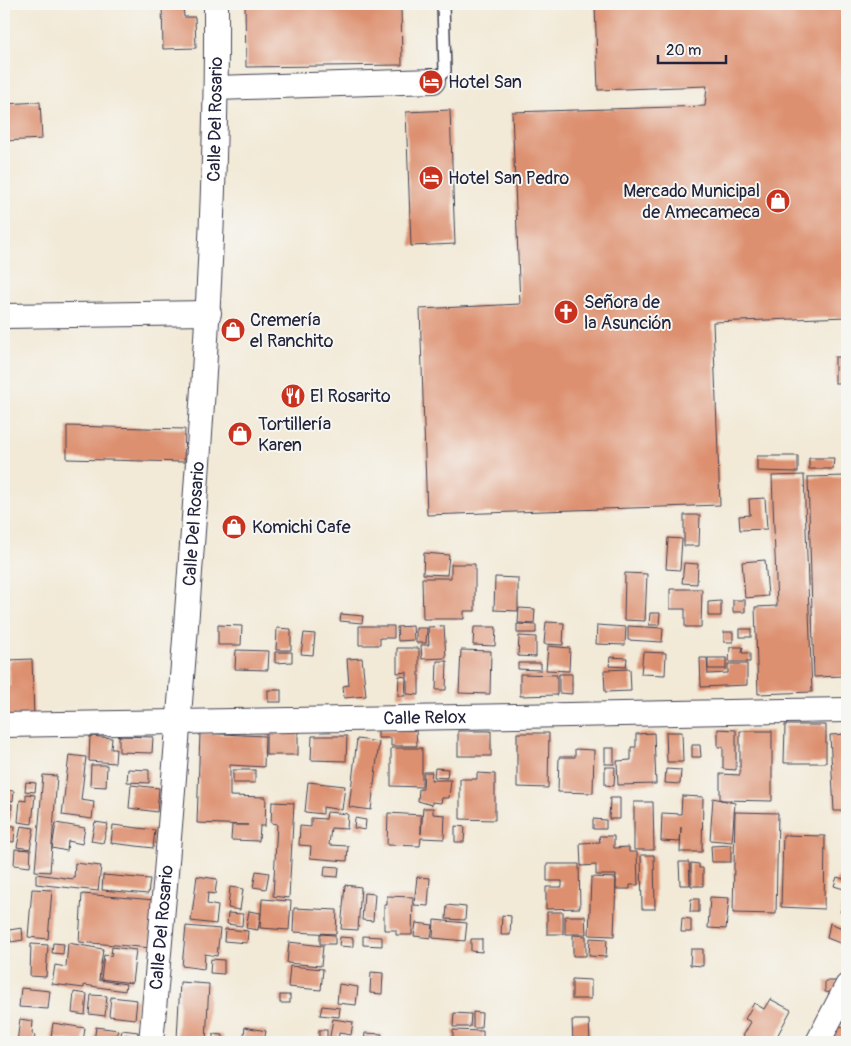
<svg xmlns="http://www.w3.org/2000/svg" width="851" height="1046" font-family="Pangolin,sans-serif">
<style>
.building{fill:#dd906f}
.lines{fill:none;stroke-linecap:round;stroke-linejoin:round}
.service-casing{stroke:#414052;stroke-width:14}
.minor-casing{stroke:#414052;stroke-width:26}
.service{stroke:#fff;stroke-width:11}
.minor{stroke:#fff;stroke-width:24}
.labels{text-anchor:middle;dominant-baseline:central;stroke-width:4;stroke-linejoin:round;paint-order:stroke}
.poi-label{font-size:18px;fill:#22223b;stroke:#f6f6f2;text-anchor:start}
.street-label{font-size:18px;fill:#22223b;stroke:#f6f6f2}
</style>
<rect width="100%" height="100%" fill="#f6f6f2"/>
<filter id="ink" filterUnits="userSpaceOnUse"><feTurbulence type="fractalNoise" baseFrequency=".02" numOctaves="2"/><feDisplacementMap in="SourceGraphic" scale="10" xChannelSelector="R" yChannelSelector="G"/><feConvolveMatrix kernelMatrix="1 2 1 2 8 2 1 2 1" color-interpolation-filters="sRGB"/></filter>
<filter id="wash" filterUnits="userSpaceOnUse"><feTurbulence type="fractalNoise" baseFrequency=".0096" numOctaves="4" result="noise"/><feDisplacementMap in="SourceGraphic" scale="20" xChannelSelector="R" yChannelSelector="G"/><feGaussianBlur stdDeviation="1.12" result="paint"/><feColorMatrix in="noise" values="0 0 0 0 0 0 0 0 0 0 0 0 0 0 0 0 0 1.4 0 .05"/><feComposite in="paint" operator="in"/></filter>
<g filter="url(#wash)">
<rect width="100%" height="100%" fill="#f2e9d6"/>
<g id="blocks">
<g class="building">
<polygon points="162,4 183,4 184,17 195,17 196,48 163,49"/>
<polygon points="245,4 401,4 402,65 246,67"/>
<polygon points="595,4 847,4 847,317 713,322 720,505 427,515 420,309 520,304 512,112 705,106 707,86 598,90"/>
<polygon points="40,102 42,139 4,141 4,104"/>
<polygon points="450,110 455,244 411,246 406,112"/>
<rect x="835" y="357" width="12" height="26"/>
<polygon points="67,426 185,429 184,462 67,459"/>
<polygon points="757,456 798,456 798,472 757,471"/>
<polygon points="809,458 834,458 833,469 809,469"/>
<polygon points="804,475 812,692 758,694 755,607 777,606 772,476"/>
<polygon points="847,476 847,676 814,677 808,477"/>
<polygon points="765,498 767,529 740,530 739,516 750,515 749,499"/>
<polygon points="684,515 700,515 699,546 684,546"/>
<polygon points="668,538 682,539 680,570 666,569"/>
<polygon points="424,553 449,555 447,575 423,574"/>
<polygon points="765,560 768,596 745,598 742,562"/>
<polygon points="684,563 698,564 697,584 682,583"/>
<polygon points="451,564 475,564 475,611 464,611 464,619 423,619 422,578 451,578"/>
<polygon points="625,573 647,574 645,621 624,620"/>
<polygon points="495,577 518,578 518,611 494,610"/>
<polygon points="670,589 702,589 701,627 685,627 685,609 670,609"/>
<rect x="733" y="600" width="12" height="12"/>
<polygon points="721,601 721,616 708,616 708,602"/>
<polygon points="519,608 535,609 534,624 518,623"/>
<polygon points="650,613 660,613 659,625 649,625"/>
<polygon points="341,614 363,616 362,623 340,621"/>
<polygon points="546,622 564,623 563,645 544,644"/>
<polygon points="517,624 536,625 536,633 517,633"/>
<polygon points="218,625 242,626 241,645 218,645"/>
<polygon points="597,625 626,627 625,645 596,644"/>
<polygon points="359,626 394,626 394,638 380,638 380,645 359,645"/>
<polygon points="413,626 414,640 398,641 397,627"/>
<polygon points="444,626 446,658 422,659 421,645 429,645 428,627"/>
<polygon points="628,626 663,628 662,642 628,640"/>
<polygon points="474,627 496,627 495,646 473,645"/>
<polygon points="277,628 291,629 291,650 276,650"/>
<polygon points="416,628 427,628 426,643 416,643"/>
<rect x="740" y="629" width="11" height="8"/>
<rect x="724" y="632" width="9" height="10"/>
<polygon points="304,633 315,634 313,655 301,654"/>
<polygon points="519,636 536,637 536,657 518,656"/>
<polygon points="548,646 570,648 569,671 546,670"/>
<polygon points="730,647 743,647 742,653 750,653 750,662 729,662"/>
<polygon points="397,648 419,648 419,695 407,694 407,672 397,673"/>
<polygon points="236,650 269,651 268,670 235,669"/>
<polygon points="461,650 491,651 490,694 459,693"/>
<polygon points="275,652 292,652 292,662 275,663"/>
<polygon points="643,652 666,653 665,675 641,674"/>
<polygon points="610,657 627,658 626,667 609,666"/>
<polygon points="362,658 366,696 344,698 343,686 349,685 347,659"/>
<polygon points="700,658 707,658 708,674 728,673 728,664 747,664 747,685 701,687"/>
<rect x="708" y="658" width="18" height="11"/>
<polygon points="32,659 34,716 5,717 4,686 10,686 9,660"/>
<polygon points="437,661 447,661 446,690 436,690"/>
<polygon points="518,663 541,663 541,670 518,669"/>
<polygon points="630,669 631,691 605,692 604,670"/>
<polygon points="520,674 557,675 557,695 520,696"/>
<polygon points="559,674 572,674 572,694 559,693"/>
<polygon points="399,676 406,677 405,696 398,696"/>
<rect x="268" y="690" width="13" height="12"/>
<polygon points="785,725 826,725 826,763 784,763"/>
<polygon points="718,729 736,730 736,770 723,769 723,747 718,747"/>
<polygon points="378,730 416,730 417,746 391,746 391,738 378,738"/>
<rect x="266" y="731" width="32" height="24"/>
<rect x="458" y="731" width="33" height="25"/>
<polygon points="740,731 772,731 772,801 720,800 720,774 740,775"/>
<polygon points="666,732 682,732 683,762 667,762"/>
<polygon points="200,733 265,736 264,767 230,765 230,796 266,797 265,826 260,826 259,841 231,840 232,825 248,825 197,823"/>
<polygon points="517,733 549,733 548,788 517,787"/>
<polygon points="654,733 656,784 618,785 617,761 631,760 631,747 636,747 636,734"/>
<polygon points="847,734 847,811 834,811 830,735"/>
<polygon points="90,736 112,738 111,749 116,749 115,763 89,761"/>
<polygon points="119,736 153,737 152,753 119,752"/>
<polygon points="312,736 347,736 346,761 311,760"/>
<polygon points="357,739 379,742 371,810 349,807"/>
<polygon points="692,745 700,745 701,757 692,757"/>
<polygon points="391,748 422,748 422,787 391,786"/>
<rect x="605" y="748" width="9" height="16"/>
<polygon points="575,749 594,750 593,793 558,792 559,757 575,757"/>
<polygon points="69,755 86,757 81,800 94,802 92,819 62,815"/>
<polygon points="91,765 107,765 106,787 90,786"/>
<polygon points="605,767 615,767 614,786 605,785"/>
<polygon points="435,768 448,769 447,778 434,777"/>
<polygon points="128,769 149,770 149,783 127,782"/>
<polygon points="666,769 681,770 680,784 665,783"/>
<rect x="233" y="770" width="22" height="13"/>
<polygon points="424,772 432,772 431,780 451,780 449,798 442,798 441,803 432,802 432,805 418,801 419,789 423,789"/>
<polygon points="477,773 495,774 495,820 460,819 460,779 477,779"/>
<polygon points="43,775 57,776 50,872 35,871"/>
<polygon points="26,782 36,783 35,792 25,791"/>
<polygon points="308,782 345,786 342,810 323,807 323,814 305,812"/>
<polygon points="131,785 159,788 157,812 129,808"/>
<polygon points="4,790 14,791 13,801 4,800"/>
<polygon points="26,794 35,795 32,824 18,822 20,800 26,801"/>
<polygon points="682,796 703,797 702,852 680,852 681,827 680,842 661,841 662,813 681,814"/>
<polygon points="610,798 620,798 620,819 609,819"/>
<polygon points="713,798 735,803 732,842 710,840"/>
<polygon points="272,802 294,803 289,898 273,896 277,824 271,823"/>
<polygon points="634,802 653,802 654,850 634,850"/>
<polygon points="4,803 12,804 11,820 4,819"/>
<polygon points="423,808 433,808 433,814 445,815 444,839 421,838 420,846 387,845 388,813 421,815 421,834"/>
<polygon points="327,812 348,814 347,829 331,828 329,845 348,846 347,861 310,858 311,846 299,845 300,826 311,827 311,818 326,819"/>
<polygon points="735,812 778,813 776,914 733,913"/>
<polygon points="355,818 366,820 365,830 354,828"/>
<polygon points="593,819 606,820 606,829 593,829"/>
<polygon points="95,822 108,824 103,843 91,841"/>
<polygon points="56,823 85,828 82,844 68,841 67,851 52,848"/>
<polygon points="4,825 15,826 14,842 4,841"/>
<polygon points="113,825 155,830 153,848 111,843"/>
<polygon points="21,826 34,828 30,849 17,847"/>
<polygon points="455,826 465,827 464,842 455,842"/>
<polygon points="783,835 825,836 824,909 781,907"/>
<polygon points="599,836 614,836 614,848 629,847 629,852 637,852 638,885 630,885 630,889 616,889 616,875 596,875 596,865 581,866 580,843 600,842"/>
<polygon points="731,845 731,862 712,862 711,846"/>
<polygon points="15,849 31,850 30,867 14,865"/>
<polygon points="641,855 654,855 655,909 642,909"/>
<polygon points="679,862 689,862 690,885 680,885"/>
<polygon points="75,863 101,866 98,891 36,884 36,874 74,879"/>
<polygon points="691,863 699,864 699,868 703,868 703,886 691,886"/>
<polygon points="547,864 579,864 580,908 546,909 546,887 562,887 562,881 547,881"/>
<polygon points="325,866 339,867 338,877 324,876"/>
<polygon points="256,871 269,873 266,889 253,887"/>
<polygon points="103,875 150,879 148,894 102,890"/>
<polygon points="197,876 217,879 215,894 208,893 207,904 218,906 216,924 191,921"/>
<polygon points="417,877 430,878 428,906 414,905"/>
<polygon points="591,877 616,878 614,936 589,935"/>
<polygon points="837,877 847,880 847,890 834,886"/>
<polygon points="345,885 361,887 358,930 341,929"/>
<polygon points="230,887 243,889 240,910 228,908"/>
<polygon points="32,889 52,890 48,939 28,937"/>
<polygon points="364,893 375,894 373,921 362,920"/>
<polygon points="847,893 847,914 840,912"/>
<polygon points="82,894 155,900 152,948 79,942"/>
<polygon points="387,896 413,897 412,935 396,935 396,930 384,930 384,905 387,905"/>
<polygon points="710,897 729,898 726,929 708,928"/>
<polygon points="262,899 291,901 289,930 260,928"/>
<polygon points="691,899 699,899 699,912 690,912"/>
<polygon points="447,905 466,907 465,920 446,919"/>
<polygon points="294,908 337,910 336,934 293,932"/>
<polygon points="249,911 261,913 258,930 246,928"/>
<rect x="547" y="912" width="16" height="22"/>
<polygon points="228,913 243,914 242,926 227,924"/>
<polygon points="502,915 511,916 510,935 501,935"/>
<polygon points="565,916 585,916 586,934 565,934"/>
<polygon points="682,918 691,919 691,932 681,932"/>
<polygon points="434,920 467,923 465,941 433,938"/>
<polygon points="416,923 433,925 431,938 414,936"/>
<polygon points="830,923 847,930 845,945 827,938"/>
<polygon points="186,926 220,929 217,956 205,954 204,969 182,966"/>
<polygon points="22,928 23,940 11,942 9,930"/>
<polygon points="225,929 248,931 247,943 224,941"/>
<polygon points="320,934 335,935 335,944 320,944"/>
<polygon points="573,935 586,936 586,956 573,956"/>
<polygon points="363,936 382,937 382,946 363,945"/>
<polygon points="340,937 353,938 353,947 339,946"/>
<polygon points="590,938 607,939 606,957 589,956"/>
<polygon points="471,939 482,939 482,952 471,951"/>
<polygon points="289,942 323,946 321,966 287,963"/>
<polygon points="53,943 64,944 63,954 52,953"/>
<polygon points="68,943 103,949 99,980 126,984 125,991 84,985 84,988 52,984 55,965 66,967"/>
<polygon points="31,944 48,945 46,977 30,976"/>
<polygon points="112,947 136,950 132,983 101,979 104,955 111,956"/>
<polygon points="691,949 703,949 703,966 690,965"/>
<polygon points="211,959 224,960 224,974 210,973"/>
<polygon points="290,966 323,969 321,990 288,987"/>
<polygon points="371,972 383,973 382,994 370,993"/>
<polygon points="572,979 591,980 591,999 572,999"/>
<polygon points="825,981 837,981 836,993 825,992"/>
<polygon points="180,982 209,984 206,1041 177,1039"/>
<polygon points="339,984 358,987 356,1005 337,1003"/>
<polygon points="21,988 50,991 48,1009 19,1007"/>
<polygon points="74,992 87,994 85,1015 72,1013"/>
<polygon points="91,995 107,996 105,1016 89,1014"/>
<rect x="280" y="995" width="10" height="8"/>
<polygon points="111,997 137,1000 135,1019 109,1016"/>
<polygon points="770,999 791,1010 774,1042 753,1042 743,1036 751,1022 745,1019 754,1003 764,1009"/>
<polygon points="322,1006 340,1008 339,1017 320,1015"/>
<polygon points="473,1012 482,1013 481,1028 473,1028"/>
<polygon points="454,1013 471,1014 470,1027 453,1027"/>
<polygon points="846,1013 847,1013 847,1025 844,1024"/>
<polygon points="20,1019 33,1021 32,1034 35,1035 34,1042 17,1042"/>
<polygon points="333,1019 353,1022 351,1035 339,1033 338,1042 329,1042"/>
<polygon points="572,1020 589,1020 590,1042 573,1042"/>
<polygon points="53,1023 85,1028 83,1042 51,1038"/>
<polygon points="836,1025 847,1028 847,1042 831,1042"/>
<polygon points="96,1027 118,1030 116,1042 94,1042"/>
<polygon points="245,1027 266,1031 264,1042 243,1042"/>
<polygon points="122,1030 138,1032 137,1042 120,1042"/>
<rect x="319" y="1030" width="8" height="12"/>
<polygon points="453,1030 483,1031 483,1042 453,1042"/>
<polygon points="365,1033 382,1034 381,1042 364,1042"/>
<polygon points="213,1034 223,1035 223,1042 213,1042"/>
</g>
</g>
</g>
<g filter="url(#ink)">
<use href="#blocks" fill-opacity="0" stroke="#414052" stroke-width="1"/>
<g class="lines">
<defs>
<polyline id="service" points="433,81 445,71 443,4"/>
<g id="minor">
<polyline points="217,88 433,81"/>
<polyline points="4,316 209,313"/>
<path id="s1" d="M 4,725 L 847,710"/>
<path id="s2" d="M 151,1042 C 168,858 183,674 196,490 C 208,328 217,166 216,4"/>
<polyline points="818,1042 847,986"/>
</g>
</defs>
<use href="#service" class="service-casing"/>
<use href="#minor" class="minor-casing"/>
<use href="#service" class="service"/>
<use href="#minor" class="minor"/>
</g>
</g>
<defs>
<symbol id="hotel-disc" viewBox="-11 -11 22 22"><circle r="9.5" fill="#c8321e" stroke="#f6f6f2"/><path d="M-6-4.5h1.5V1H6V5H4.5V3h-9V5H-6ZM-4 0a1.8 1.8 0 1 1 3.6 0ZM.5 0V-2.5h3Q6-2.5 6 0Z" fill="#fff"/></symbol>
<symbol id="shop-disc" viewBox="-11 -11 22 22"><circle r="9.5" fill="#c8321e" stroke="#f6f6f2"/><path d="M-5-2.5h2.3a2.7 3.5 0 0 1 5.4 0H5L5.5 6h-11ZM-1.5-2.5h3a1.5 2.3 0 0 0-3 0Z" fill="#fff"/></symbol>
<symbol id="church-disc" viewBox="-11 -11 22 22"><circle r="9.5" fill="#c8321e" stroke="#f6f6f2"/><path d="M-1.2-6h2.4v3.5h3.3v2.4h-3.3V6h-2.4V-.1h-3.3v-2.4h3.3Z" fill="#fff"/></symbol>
<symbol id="restaurant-disc" viewBox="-11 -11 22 22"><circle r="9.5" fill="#c8321e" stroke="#f6f6f2"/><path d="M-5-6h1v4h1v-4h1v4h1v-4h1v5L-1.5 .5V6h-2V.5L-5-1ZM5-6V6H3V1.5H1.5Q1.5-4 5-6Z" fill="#fff"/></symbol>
</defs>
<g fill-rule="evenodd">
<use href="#hotel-disc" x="417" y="68" width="28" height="28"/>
<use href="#hotel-disc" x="417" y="164" width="28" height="28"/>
<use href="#shop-disc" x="764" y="187" width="28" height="28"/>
<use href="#church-disc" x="552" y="298" width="28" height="28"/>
<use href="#shop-disc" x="219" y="316" width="28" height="28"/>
<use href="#restaurant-disc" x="279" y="382" width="28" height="28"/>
<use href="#shop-disc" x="226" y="420" width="28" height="28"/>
<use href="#shop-disc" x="220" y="513" width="28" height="28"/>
</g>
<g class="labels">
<g class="poi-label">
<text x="448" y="82">Hotel San</text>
<text x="448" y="178">Hotel San Pedro</text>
<text x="760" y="191" text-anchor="end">Mercado Municipal<tspan x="760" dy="21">de Amecameca</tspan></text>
<text x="584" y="302">Señora de<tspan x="584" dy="21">la Asunción</tspan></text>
<text x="250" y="320">Cremería<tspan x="250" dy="21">el Ranchito</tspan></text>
<text x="310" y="396">El Rosarito</text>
<text x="258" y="424">Tortillería<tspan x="258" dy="21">Karen</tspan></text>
<text x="252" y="527">Komichi Cafe</text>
</g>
<g class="street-label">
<text stroke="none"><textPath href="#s2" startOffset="925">Calle Del Rosario</textPath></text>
<text stroke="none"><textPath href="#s2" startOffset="520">Calle Del Rosario</textPath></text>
<text stroke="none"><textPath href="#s1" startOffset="421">Calle Relox</textPath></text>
<text stroke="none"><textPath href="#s2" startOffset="115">Calle Del Rosario</textPath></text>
</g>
</g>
<rect width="851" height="1046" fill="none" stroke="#f6f6f2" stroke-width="20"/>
<path d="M658 55v8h68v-8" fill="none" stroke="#22223b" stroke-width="2.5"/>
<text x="666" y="55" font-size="15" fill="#22223b" stroke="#f6f6f2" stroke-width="4" paint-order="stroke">20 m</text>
</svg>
